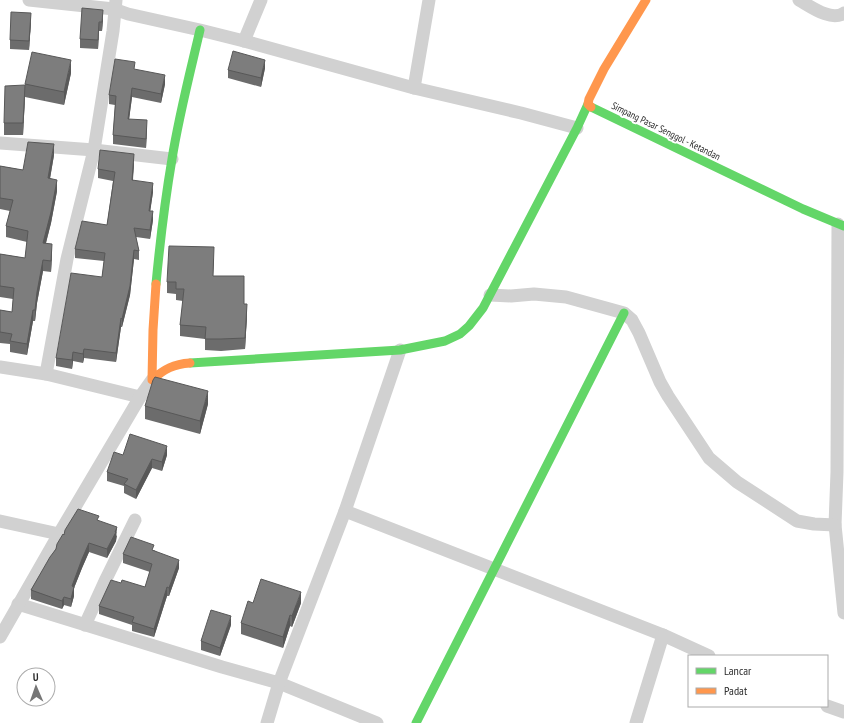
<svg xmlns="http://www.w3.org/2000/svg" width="844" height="723" font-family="'PT Sans Narrow',sans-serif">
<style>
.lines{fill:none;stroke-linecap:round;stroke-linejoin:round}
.street{stroke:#d1d1d1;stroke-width:13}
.fast{stroke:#63d668;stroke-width:9}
.slow{stroke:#ff974d;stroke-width:9}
.wall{fill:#6c6c6c}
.shaded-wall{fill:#585858}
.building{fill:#7d7d7d;stroke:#585858}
.labels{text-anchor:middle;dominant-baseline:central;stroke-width:4;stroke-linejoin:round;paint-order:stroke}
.street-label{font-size:10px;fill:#2c2c2c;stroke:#fff}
</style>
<rect width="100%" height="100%" fill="#fff"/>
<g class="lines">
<g class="street">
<polyline points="29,0 114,9 128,14 200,30 244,41 414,88 521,113 577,128"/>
<path d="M 799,0 C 810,6 831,22 844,13"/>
<polyline points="244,41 261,0"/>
<polyline points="414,88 429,0"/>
<polyline points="0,143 94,150 172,159"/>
<polyline points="838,224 837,472 835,525 844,613"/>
<polyline points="490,295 511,296 534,294 566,297 624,313 632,320 639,333 660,382 668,396 709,458 737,482 797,521 814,524 835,525"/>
<polyline points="0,367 46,374 67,259 94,150 113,31 116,0"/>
<polyline points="46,374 140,397"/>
<polyline points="345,511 663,635 709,656"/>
<polyline points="0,521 59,534"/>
<polyline points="18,604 222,667 279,683 377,723"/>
<polyline points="85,625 106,579 135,520"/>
<polyline points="0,637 59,534 140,397 152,380"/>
<polyline points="827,706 844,712"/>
<polyline points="267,723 279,683 345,511 400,350"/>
<polyline points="636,723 663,635"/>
</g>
<g class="fast">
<polyline points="591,107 803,209 844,226"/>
<path d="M 156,284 C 160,242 165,200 172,159 C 179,115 190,73 200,30"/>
<polyline points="190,363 400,350 445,341 460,334 469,326 483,308 577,128 588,104"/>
<polyline points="416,723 624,313"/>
</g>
<g class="slow">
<polyline points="591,107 588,104 589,99 604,69 646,0"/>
<path d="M 156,284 L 153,330 L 152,380 C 164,369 174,364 190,363"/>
</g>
</g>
<g class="wall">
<polygon points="103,19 102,31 99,31 98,49 80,48 80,39"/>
<polygon points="31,22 29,50 10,49 10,40"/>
<polygon points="265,68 261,87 228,78 228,70"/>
<polygon points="135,70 165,84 161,103 132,97 129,119 147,129 146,148 113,144 113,135 115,105 109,104 109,95"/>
<polygon points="71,73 64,105 25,97 23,135 4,135 4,123 25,85 25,84"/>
<polygon points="54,155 50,179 57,191 51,223 46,243 52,255 51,272 43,271 37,303 35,321 33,321 27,355 10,352 10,344 0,343 0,310 12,312 13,299 0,297 0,254 25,258 27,242 6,237 6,226 10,211 0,209 0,166 23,170"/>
<polygon points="134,163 133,180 153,192 150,211 153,220 150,239 136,237 139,251 139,260 134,259 130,295 122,327 121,327 116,362 84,358 83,363 73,361 72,369 56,366 56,358 102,277 104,261 75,258 75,249 107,225 113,181 98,178 98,169"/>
<polygon points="214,259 213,276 244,304 247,316 245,349 221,351 205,350 205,339 180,336 180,325 183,301 176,300 176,294 167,293 167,282"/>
<polygon points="208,404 200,434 145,419 145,406"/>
<polygon points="123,455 167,455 162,471 152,468 136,499 124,493 124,486 107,481 107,472"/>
<polygon points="99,521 117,536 116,541 107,558 89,552 82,568 74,588 74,596 71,607 64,605 62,609 31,599 31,590 64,535"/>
<polygon points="154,550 179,568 169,596 167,596 154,637 132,631 132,625 99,614 99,606 121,583 145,587 150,572 123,563 123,554"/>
<polygon points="301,603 292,627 290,626 283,648 241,634 241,623"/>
<polygon points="231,625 220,656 201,650 201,641"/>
</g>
<g class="shaded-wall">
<polygon points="103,10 103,19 102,31 102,22"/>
<polygon points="31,13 31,22 29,50 29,41"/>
<polygon points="99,22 99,31 98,49 98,40"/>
<polygon points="71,60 71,73 64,105 64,92"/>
<polygon points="265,60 265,68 261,87 261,78"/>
<polygon points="165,75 165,84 161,103 161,94"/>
<polygon points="25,85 25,97 23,135 23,123"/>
<polygon points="132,88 132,97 128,128 128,119"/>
<polygon points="147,120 147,129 146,148 146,139"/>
<polygon points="54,144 54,155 48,189 48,178"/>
<polygon points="134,154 134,163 132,189 132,180"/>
<polygon points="57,180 57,191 51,223 43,254 43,243"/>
<polygon points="153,183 153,192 149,220 149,211"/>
<polygon points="153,211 153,220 150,239 150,230"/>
<polygon points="52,244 52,255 51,272 51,261"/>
<polygon points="134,250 134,259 130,295 122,327 122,319"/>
<polygon points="43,260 43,271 37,303 35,321 35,310 37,292"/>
<polygon points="247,304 247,316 245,349 245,338"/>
<polygon points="33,310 33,321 27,355 27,344"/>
<polygon points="121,318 121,327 116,362 116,353"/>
<polygon points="84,349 84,358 83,363 83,354"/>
<polygon points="73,352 73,361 72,369 72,360"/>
<polygon points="208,391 208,404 200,434 200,421"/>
<polygon points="167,446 167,455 162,471 162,462"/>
<polygon points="152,459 152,468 136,499 136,490"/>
<polygon points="117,527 116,541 107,558 107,549"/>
<polygon points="89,543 89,552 82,568 74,588 74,596 71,607 72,586 82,559"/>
<polygon points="179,560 179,568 169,596 169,588"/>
<polygon points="167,587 167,596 154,637 154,629"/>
<polygon points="301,592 301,603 292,627 292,616"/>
<polygon points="64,597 64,605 62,609 62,601"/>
<polygon points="290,615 290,626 283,648 283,637"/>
<polygon points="231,616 231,625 220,656 220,648"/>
</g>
<g class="building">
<polygon points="82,8 103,10 102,22 99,22 98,40 80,39"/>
<polygon points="11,12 31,13 29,41 10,40"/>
<polygon points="233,51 265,60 261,78 228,70"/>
<polygon points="32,52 71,60 64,92 25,84"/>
<polygon points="115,59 135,62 134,69 165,75 161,94 132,88 128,119 147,120 146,139 113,135 116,96 109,95"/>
<polygon points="25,85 23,123 4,123 5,86"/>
<polygon points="28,142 54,144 48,178 57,180 51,212 43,243 52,244 51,261 43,260 37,292 35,310 33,310 27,344 10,341 12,334 0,332 0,310 12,312 14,288 0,286 0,254 25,258 28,231 6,226 13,200 0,198 0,166 23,170"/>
<polygon points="100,150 134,154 132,180 153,183 149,211 153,211 150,230 134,228 139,251 134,250 130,286 122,319 121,318 116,353 84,349 83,354 73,352 72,360 56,358 71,273 102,277 105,253 75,249 82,221 107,225 115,172 98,169"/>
<polygon points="169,246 214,247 213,276 244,276 244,304 247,304 245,338 221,339 205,339 206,327 180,325 184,289 176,289 176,282 167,282"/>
<polygon points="155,377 208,391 200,421 145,406 153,380"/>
<polygon points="130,434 167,446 162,462 152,459 136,490 124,484 128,479 107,472 114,452 123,455"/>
<polygon points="78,509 99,516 97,520 117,527 115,532 116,532 107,549 89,543 82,559 72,586 74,587 71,599 64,597 62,601 31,590 50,557 56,549 57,544 63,534 64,535 65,530"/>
<polygon points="131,537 154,545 152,550 179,560 169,588 167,587 154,629 132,622 134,617 99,606 111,580 121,583 122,580 145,587 152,564 123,554"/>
<polygon points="261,579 301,592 292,616 290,615 283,637 241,623 248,601 253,603"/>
<polygon points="211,610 231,616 220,648 201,641"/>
</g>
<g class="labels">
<g class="street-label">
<text transform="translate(666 131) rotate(26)">Simpang Pasar Senggol - Ketandan</text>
</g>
</g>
<rect x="688" y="655" width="140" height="52" fill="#ffffff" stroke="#ababab"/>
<rect x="696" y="668" width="20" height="6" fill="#63d668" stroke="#ababab"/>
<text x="724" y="675" font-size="12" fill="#2c2c2c">Lancar</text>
<rect x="696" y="688" width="20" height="6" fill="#ff974d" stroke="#ababab"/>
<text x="724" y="695" font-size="12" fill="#2c2c2c">Padat</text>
<g transform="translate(36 687) rotate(358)"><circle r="19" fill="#ffffff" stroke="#ababab"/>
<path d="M0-3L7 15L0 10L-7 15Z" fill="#767676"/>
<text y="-6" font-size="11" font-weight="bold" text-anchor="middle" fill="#2c2c2c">U</text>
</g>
</svg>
